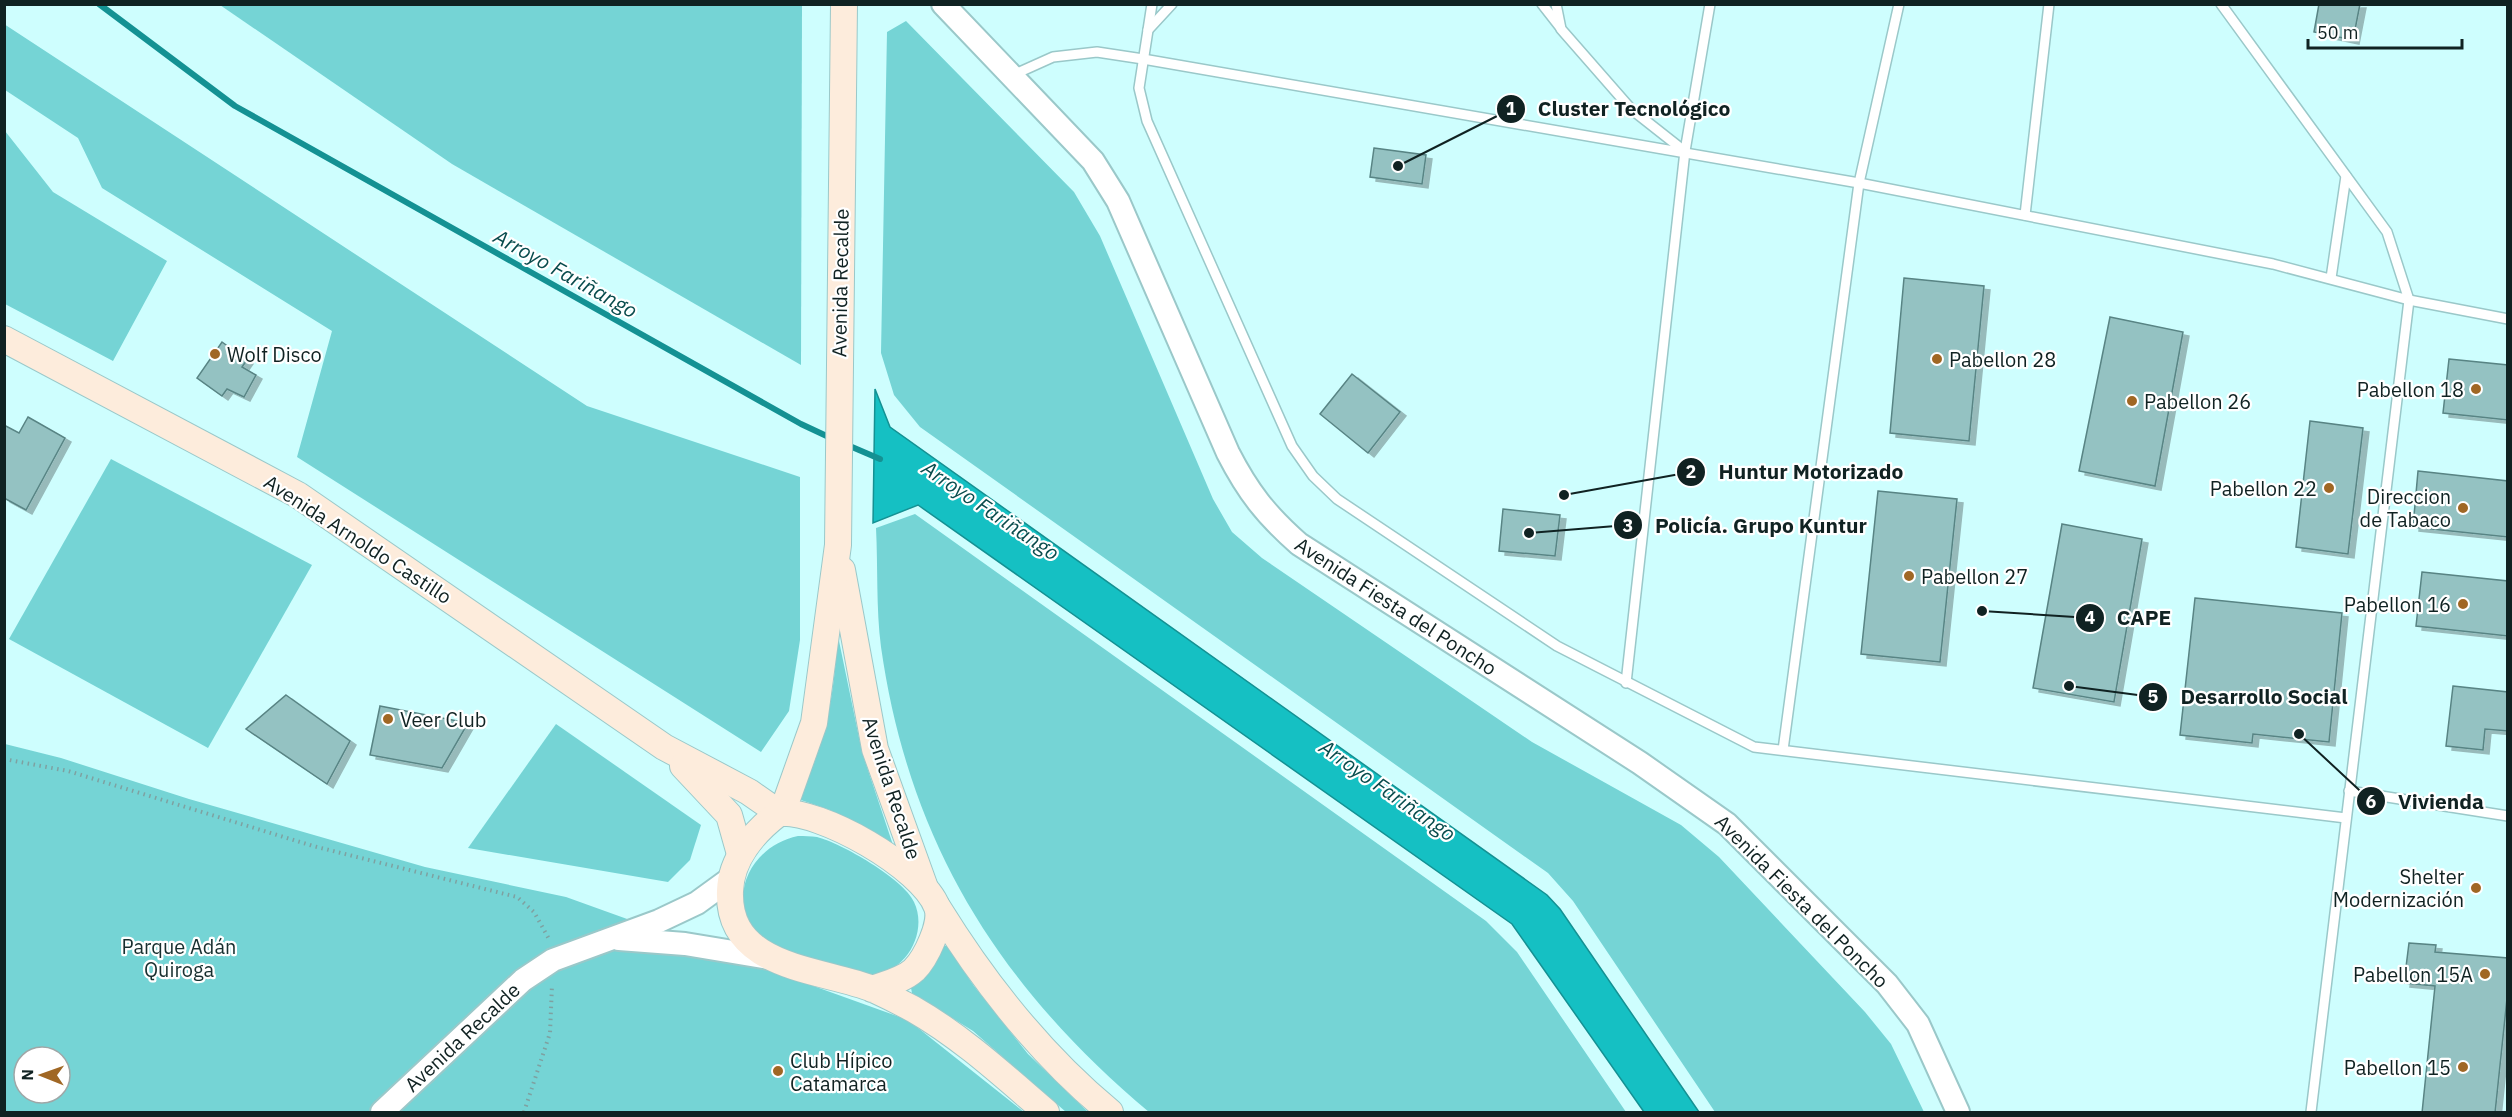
<svg xmlns="http://www.w3.org/2000/svg" width="2512" height="1117" font-family="'IBM Plex Sans',sans-serif">
<style>
.green{fill:#75d4d5;fill-rule:evenodd}
.water{fill:#15c0c3;stroke:#149193;stroke-width:1.5}
.lines{fill:none;stroke-linecap:round;stroke-linejoin:round}
.stream{stroke:#149193;stroke-width:6}
.building{fill:#94c2c2;stroke:#588484;stroke-width:1.5;filter:url(#shadow)}
.service-casing{stroke:#9ac8c9;stroke-width:12}
.tertiary-casing{stroke:#9ac8c9;stroke-width:26}
.secondary-casing{stroke:#9ac8c9;stroke-width:28}
.path{stroke:#7ea1a1;stroke-width:4;stroke-dasharray:1.5 4.5;stroke-linecap:butt}
.service{stroke:#fff;stroke-width:9}
.tertiary{stroke:#fff;stroke-width:22}
.secondary{stroke:#fdecdc;stroke-width:26}
.poi-dot{fill:#a06724;stroke:#fff;stroke-width:2}
.labels{text-anchor:middle;dominant-baseline:central;stroke-width:4.5;stroke-linejoin:round;paint-order:stroke}
.street-label{font-size:20px;fill:#102222;stroke:#fff}
.poi-label{font-size:20px;fill:#102222;stroke:#fff;text-anchor:end}
.park-label{font-size:20px;fill:#172f2f;stroke:#fff}
.water-label{font-size:21px;font-style:italic;fill:#094c4d;stroke:#fff}
.leader{fill:none;stroke:#102222;stroke-width:2}
.callout-dot{fill:#102222;stroke:#fff;stroke-width:2}
.mark-label{font-size:18px;text-anchor:middle;font-weight:bold;fill:#fff}
.callout-label{font-size:21px;text-anchor:middle;font-weight:bold;fill:#102222;stroke:#fff;stroke-width:4.5;stroke-linejoin:round;paint-order:stroke}
</style>
<defs>
<filter id="shadow"><feDropShadow dx="6" dy="4" stdDeviation="0" flood-color="#0004"/></filter>
</defs>
<rect width="100%" height="100%" fill="#cefefe"/>
<g class="green">
<polygon points="220,5 802,5 801,365 452,164"/>
<polygon points="906,21 1074,192 1100,236 1213,499 1232,532 1262,558 1532,742 1681,825 1719,857 1865,1012 1891,1044 1924,1112 1715,1112 1573,901 1548,873 920,427 894,395 881,353 887,32"/>
<polygon points="4,24 587,406 800,477 800,640 789,711 761,752 297,457 332,331 102,188 78,138 5,90"/>
<polygon points="5,131 53,192 167,261 113,361 5,304"/>
<polygon points="111,459 312,565 208,748 9,639"/>
<path d="M 915,514 L 1486,921 L 1517,952 L 1626,1112 L 1149,1112 C 999,986 909,843 881,647 C 876,608 878,567 876,528 Z"/>
<path d="M 838,636 L 862,752 L 894,848 L 830,810 L 798,799 C 827,742 833,699 838,636 Z"/>
<polygon points="556,724 701,825 690,860 668,882 468,848"/>
<path d="M 5,744 L 61,758 L 189,799 L 425,867 L 566,897 L 908,1020 L 1024,1112 L 5,1112 ZM 24,1057 L 60,1057 L 60,1093 L 24,1093 Z"/>
<path d="M 798,836 C 804,836 811,836 817,837 C 841,843 904,879 914,902 C 929,933 904,976 869,974 C 848,972 785,957 769,945 C 721,910 745,847 798,836 Z"/>
<path d="M 942,946 L 947,946 L 974,986 L 1028,1054 L 1088,1112 L 1066,1112 L 973,1031 L 912,993 L 911,988 C 927,976 935,965 942,946 Z"/>
</g>
<polygon class="water" points="875,389 890,427 1547,895 1560,909 1699,1112 1644,1112 1512,924 918,505 873,523"/>
<g class="lines">
<g class="stream">
<polyline points="99,4 235,106 801,424 833,439"/>
<polyline points="845,444 880,459"/>
</g>
</g>
<g class="building">
<polygon points="2319,4 2360,4 2353,40 2314,32"/>
<polygon points="1374,148 1426,155 1422,184 1370,177"/>
<polygon points="1904,278 1984,286 1969,441 1890,433"/>
<polygon points="2110,317 2183,332 2155,486 2079,471"/>
<polygon points="222,342 247,360 242,367 256,375 244,397 227,389 222,396 197,378"/>
<polygon points="2449,359 2508,365 2508,420 2443,413"/>
<polygon points="1352,374 1400,412 1368,453 1320,414"/>
<polygon points="28,417 65,438 26,510 4,498 4,425 19,433"/>
<polygon points="2310,421 2363,428 2348,554 2296,547"/>
<polygon points="2418,471 2508,481 2508,537 2413,527"/>
<polygon points="1878,491 1957,499 1940,662 1861,654"/>
<polygon points="1503,509 1560,515 1555,556 1499,551"/>
<polygon points="2062,524 2142,539 2114,702 2033,688"/>
<polygon points="2422,572 2508,581 2508,636 2416,626"/>
<polygon points="2195,598 2342,613 2329,742 2253,734 2252,743 2180,735"/>
<polygon points="2453,686 2508,692 2508,731 2485,729 2483,750 2446,746"/>
<polygon points="286,695 350,741 327,784 246,729"/>
<polygon points="380,706 468,723 442,768 370,755"/>
<polygon points="2409,943 2436,945 2435,952 2508,958 2508,989 2495,1113 2422,1113 2435,986 2404,983"/>
</g>
<g class="lines">
<defs>
<g id="service">
<polyline points="1172,4 1148,30 1139,88 1147,121 1292,446 1313,476 1337,499 1557,646 1754,747 2346,818"/>
<polyline points="1542,4 1560,27"/>
<polyline points="1556,4 1561,29 1631,109 1683,150"/>
<polyline points="2221,4 2387,232 2409,300 2311,1112"/>
<polyline points="1148,30 1152,4"/>
<polyline points="1013,75 1053,57 1097,52 1143,59 1859,183 2273,264 2409,300 2508,319"/>
<polyline points="2025,215 2049,4"/>
<polyline points="2331,278 2346,176"/>
<polyline points="1626,683 1685,151 1710,4"/>
<polyline points="1783,750 1859,183 1899,4"/>
<polyline points="2349,791 2508,816"/>
</g>
<g id="tertiary">
<path d="M 943,4 L 1093,161 L 1118,201 L 1228,453 C 1248,492 1266,515 1299,544 L 1640,763 L 1727,824 L 1887,984 L 1918,1024 L 1958,1112"/>
<polyline points="619,939 685,944 769,958"/>
<polyline points="382,1112 523,980 553,960 659,921 697,903 730,879"/>
</g>
<g id="secondary">
<polyline points="4,339 298,495 664,747 749,792 779,813"/>
<polyline points="842,570 875,749 924,885"/>
<polyline points="683,766 729,815 740,854"/>
<polyline points="782,813 814,723 838,545 844,4"/>
<path d="M 938,908 C 985,984 1041,1055 1110,1112"/>
<path d="M 872,989 C 886,984 903,980 914,970 C 926,958 943,923 937,907 C 922,867 820,809 779,813 C 754,832 731,859 730,891 C 727,969 819,968 873,989 C 886,995 900,1002 913,1009 C 962,1037 1004,1076 1046,1112"/>
</g>
</defs>
<use href="#service" class="service-casing"/>
<use href="#tertiary" class="tertiary-casing"/>
<use href="#secondary" class="secondary-casing"/>
<g class="path">
<polyline points="4,759 68,771 313,846 517,897 534,912 549,939"/>
<polyline points="524,1112 550,1033 552,985"/>
</g>
<use href="#service" class="service"/>
<use href="#tertiary" class="tertiary"/>
<use href="#secondary" class="secondary"/>
</g>
<g class="poi-dot">
<circle cx="215" cy="354" r="6"/>
<circle cx="1937" cy="359" r="6"/>
<circle cx="2476" cy="389" r="6"/>
<circle cx="2132" cy="401" r="6"/>
<circle cx="2329" cy="488" r="6"/>
<circle cx="2463" cy="508" r="6"/>
<circle cx="1909" cy="576" r="6"/>
<circle cx="2463" cy="604" r="6"/>
<circle cx="388" cy="719" r="6"/>
<circle cx="2476" cy="888" r="6"/>
<circle cx="2485" cy="974" r="6"/>
<circle cx="2463" cy="1067" r="6"/>
<circle cx="778" cy="1071" r="6"/>
</g>
<g class="labels">
<g class="street-label">
<text transform="translate(840 283) rotate(-89)">Avenida Recalde</text>
<text transform="translate(358 539) rotate(33)">Avenida Arnoldo Castillo</text>
<text transform="translate(1396 606) rotate(33)">Avenida Fiesta del Poncho</text>
<text transform="translate(892 788) rotate(72)">Avenida Recalde</text>
<text transform="translate(1802 901) rotate(45)">Avenida Fiesta del Poncho</text>
<text transform="translate(462 1037) rotate(-43)">Avenida Recalde</text>
</g>
<g class="poi-label">
<text x="227" y="354" text-anchor="start">Wolf Disco</text>
<text x="1949" y="359" text-anchor="start">Pabellon 28</text>
<text x="2464" y="389">Pabellon 18</text>
<text x="2144" y="401" text-anchor="start">Pabellon 26</text>
<text x="2317" y="488">Pabellon 22</text>
<text x="2451" y="496">Direccion<tspan x="2451" dy="23">de Tabaco</tspan></text>
<text x="1921" y="576" text-anchor="start">Pabellon 27</text>
<text x="2451" y="604">Pabellon 16</text>
<text x="400" y="719" text-anchor="start">Veer Club</text>
<text x="2464" y="876">Shelter<tspan x="2464" dy="23">Modernización</tspan></text>
<text x="2473" y="974">Pabellon 15A</text>
<text x="790" y="1060" text-anchor="start">Club Hípico<tspan x="790" dy="23">Catamarca</tspan></text>
<text x="2451" y="1067">Pabellon 15</text>
</g>
<g class="park-label">
<text x="179" y="946">Parque Adán<tspan x="179" dy="23">Quiroga</tspan></text>
</g>
<g class="water-label">
<text transform="translate(566 273) rotate(29)">Arroyo Fariñango</text>
<text transform="translate(991 510) rotate(34)">Arroyo Fariñango</text>
<text transform="translate(1388 790) rotate(35)">Arroyo Fariñango</text>
</g>
</g>
<path class="leader" d="M1398 166L1511 109M1564 495L1691 472M1529 533L1628 525M1982 611L2090 618M2069 686L2153 697M2299 734L2371 801"/>
<g class="callout-dot">
<circle cx="1398" cy="166" r="6"/>
<circle cx="1564" cy="495" r="6"/>
<circle cx="1529" cy="533" r="6"/>
<circle cx="1982" cy="611" r="6"/>
<circle cx="2069" cy="686" r="6"/>
<circle cx="2299" cy="734" r="6"/>
<circle cx="1511" cy="109" r="15"/>
<circle cx="1691" cy="472" r="15"/>
<circle cx="1628" cy="525" r="15"/>
<circle cx="2090" cy="618" r="15"/>
<circle cx="2153" cy="697" r="15"/>
<circle cx="2371" cy="801" r="15"/>
</g>
<g class="mark-label">
<text x="1511" y="115">1</text>
<text x="1691" y="478">2</text>
<text x="1628" y="532">3</text>
<text x="2090" y="624">4</text>
<text x="2153" y="703">5</text>
<text x="2371" y="808">6</text>
</g>
<g class="callout-label">
<text x="1634" y="116">Cluster Tecnológico</text>
<text x="1811" y="479">Huntur Motorizado</text>
<text x="1761" y="533">Policía. Grupo Kuntur</text>
<text x="2144" y="625">CAPE</text>
<text x="2264" y="704">Desarrollo Social</text>
<text x="2441" y="809">Vivienda</text>
</g>
<rect width="2512" height="1117" fill="none" stroke="#102222" stroke-width="12"/>
<g transform="translate(42 1075) rotate(271)"><circle r="28" fill="#ffffff" stroke="#9fa7a7" stroke-width="1.5"/>
<path d="M0-4.5L10 22L0 15L-10 22Z" fill="#a06724"/>
<text y="-9" font-size="16" font-weight="bold" text-anchor="middle" fill="#102222">N</text>
</g>
<path d="M2308 39v9h154v-9" fill="none" stroke="#102222" stroke-width="3"/>
<text x="2317" y="39" font-size="18" fill="#102222" stroke="#ffffff" stroke-width="4.5" paint-order="stroke">50 m</text>
</svg>
